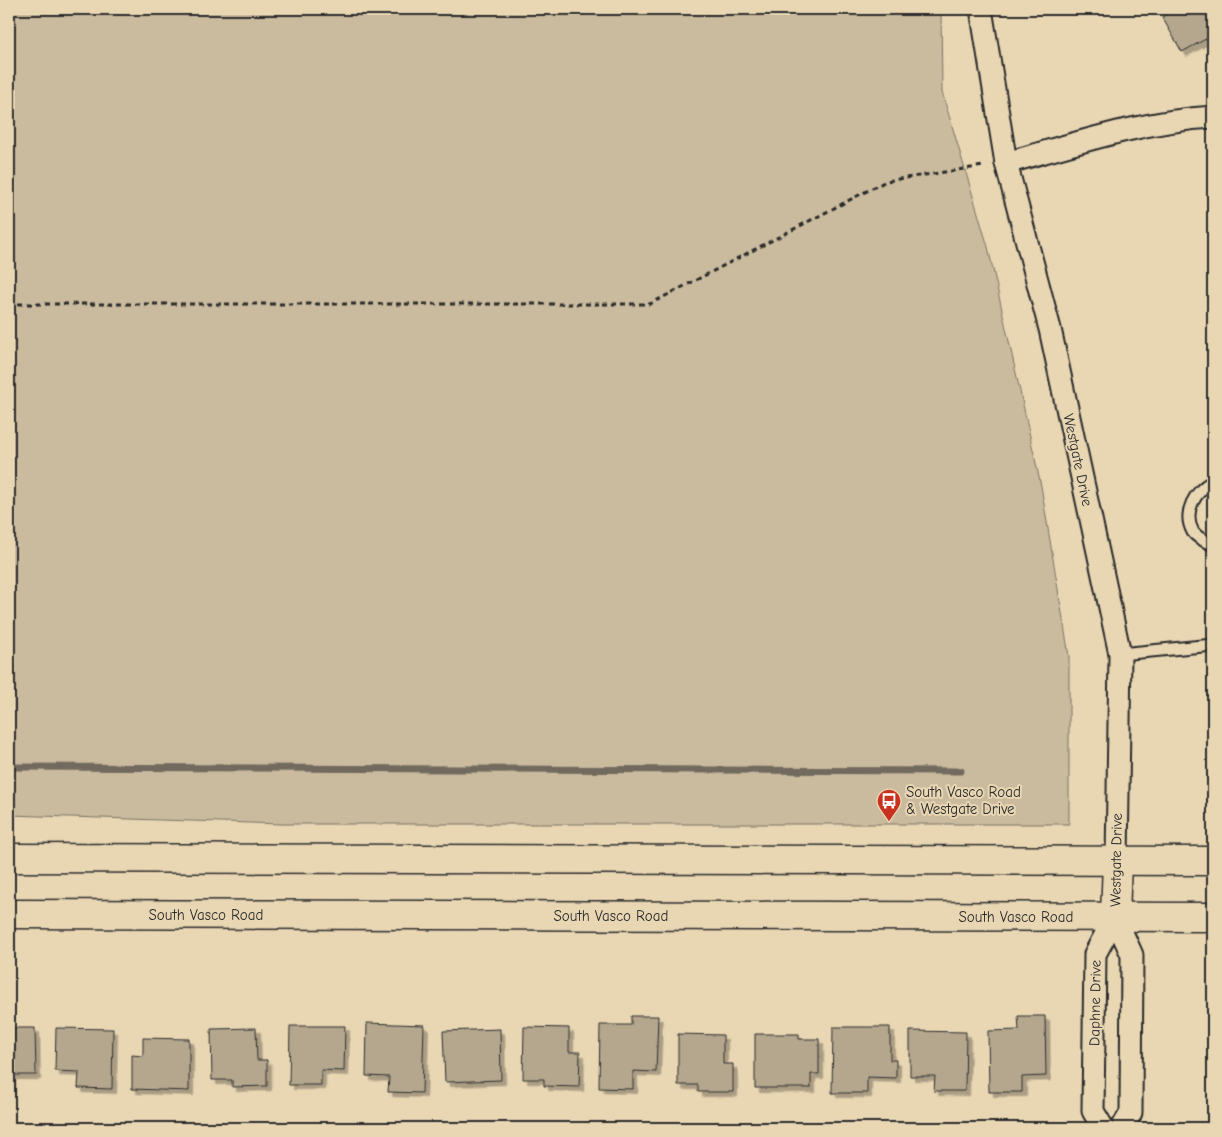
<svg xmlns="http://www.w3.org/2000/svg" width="1222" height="1137" font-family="'Comic Neue',sans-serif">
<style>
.green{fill:#cabb9e;stroke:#7a7364}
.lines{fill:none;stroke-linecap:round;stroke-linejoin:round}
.stream{stroke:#726b5e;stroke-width:7}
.building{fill:#b4a78e;stroke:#2b2b2b;filter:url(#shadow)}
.service-casing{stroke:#2b2b2b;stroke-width:15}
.minor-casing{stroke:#2b2b2b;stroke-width:25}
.tertiary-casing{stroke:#2b2b2b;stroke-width:31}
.secondary-casing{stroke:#2b2b2b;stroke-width:31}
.path{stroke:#2b2b2b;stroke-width:3;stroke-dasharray:5 4;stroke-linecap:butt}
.service{stroke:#e9d7b4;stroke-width:11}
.minor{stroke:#e9d7b4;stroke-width:21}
.tertiary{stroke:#e9d7b4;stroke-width:28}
.secondary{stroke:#e9d7b4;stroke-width:28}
.labels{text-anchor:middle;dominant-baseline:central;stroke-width:4;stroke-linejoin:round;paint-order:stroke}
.street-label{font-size:15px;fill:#2b2b2b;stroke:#e9d7b4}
.poi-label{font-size:15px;fill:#2b2b2b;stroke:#e9d7b4;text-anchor:start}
</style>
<defs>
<filter id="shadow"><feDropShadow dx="4.5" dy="4.5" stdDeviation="0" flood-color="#0004"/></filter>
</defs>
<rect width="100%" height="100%" fill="#e9d7b4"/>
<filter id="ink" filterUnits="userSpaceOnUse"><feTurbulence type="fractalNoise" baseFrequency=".02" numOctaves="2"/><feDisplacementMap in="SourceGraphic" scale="10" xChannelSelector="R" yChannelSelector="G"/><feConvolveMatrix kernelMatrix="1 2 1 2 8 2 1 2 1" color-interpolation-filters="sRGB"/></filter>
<g filter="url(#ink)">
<polygon class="green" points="9,9 941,9 942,92 988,247 1041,486 1069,656 1069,824 281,824 9,815"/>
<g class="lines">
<polyline class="stream" points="9,767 961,771"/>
</g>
<g class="building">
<polygon points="1176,9 1213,9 1213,35 1182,52 1162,17"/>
<polygon points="631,1016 658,1016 656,1072 633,1071 633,1089 599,1088 600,1025 631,1025"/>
<polygon points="1018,1016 1045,1016 1046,1076 1022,1077 1022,1092 989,1092 988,1031 1019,1030"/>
<polygon points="367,1023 424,1025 422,1093 388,1092 389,1077 366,1076"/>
<polygon points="290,1026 345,1026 344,1071 321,1070 321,1085 289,1085"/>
<polygon points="524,1027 569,1028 569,1052 580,1052 579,1087 544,1086 544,1079 523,1079"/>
<polygon points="833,1027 890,1027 890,1060 896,1060 896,1078 867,1077 867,1093 832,1093"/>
<polygon points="9,1028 35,1028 36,1075 11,1075 11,1090 9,1090"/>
<polygon points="56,1028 113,1029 112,1089 78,1088 79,1072 55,1071"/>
<polygon points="256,1028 257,1060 267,1060 267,1086 232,1087 232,1080 212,1080 211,1029"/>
<polygon points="500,1029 501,1080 445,1082 443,1031"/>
<polygon points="910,1031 966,1032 965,1091 934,1091 935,1076 910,1076"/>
<polygon points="678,1034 723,1035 723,1064 733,1064 733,1092 698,1092 698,1085 678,1085"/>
<polygon points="755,1034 799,1034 799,1039 819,1039 819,1074 811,1074 811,1088 755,1088"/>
<polygon points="143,1038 189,1039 189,1091 132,1089 132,1055 143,1056"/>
</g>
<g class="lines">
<defs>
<g id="service">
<path d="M 1213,481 C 1195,491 1182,512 1193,532 C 1197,538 1207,542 1213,545"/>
<polyline points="1120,654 1213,645"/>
</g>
<g id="minor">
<polyline points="981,9 1006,163 1050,329 1120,654 1117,861"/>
<path d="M 1006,163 C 1074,144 1142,121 1213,117"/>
<polyline points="1115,917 1132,955 1131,1113 1122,1128"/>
<polyline points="1103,1128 1093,1111 1095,954 1115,917"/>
</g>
<polyline id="tertiary" points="1115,917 1117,861"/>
<g id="secondary">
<polyline points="9,858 1213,861"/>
<polyline points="9,914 1213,917"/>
</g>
</defs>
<use href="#service" class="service-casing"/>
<use href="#minor" class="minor-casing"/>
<use href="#tertiary" class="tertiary-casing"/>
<use href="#secondary" class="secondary-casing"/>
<polyline class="path" points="9,304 650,304 886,181 984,166"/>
<use href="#service" class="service"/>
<use href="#minor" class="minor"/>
<use href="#tertiary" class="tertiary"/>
<use href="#secondary" class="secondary"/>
</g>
</g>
<defs>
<symbol id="bus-pin" viewBox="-11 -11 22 30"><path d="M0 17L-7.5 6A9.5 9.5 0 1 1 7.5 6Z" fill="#c8321e" stroke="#e9d7b4"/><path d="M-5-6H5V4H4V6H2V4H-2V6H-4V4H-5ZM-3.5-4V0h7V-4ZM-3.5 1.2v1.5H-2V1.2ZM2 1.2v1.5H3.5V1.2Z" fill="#fff"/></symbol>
</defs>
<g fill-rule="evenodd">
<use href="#bus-pin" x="875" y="787" width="28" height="38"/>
</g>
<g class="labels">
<g class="street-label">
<text transform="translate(1078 460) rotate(78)">Westgate Drive</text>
<text transform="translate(1116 860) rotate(-89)">Westgate Drive</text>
<text x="206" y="915">South Vasco Road</text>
<text x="611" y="916">South Vasco Road</text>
<text x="1016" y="917">South Vasco Road</text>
<text transform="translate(1095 1003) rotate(-89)">Daphne Drive</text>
</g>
<g class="poi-label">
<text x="906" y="792">South Vasco Road<tspan x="906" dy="17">&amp; Westgate Drive</tspan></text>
</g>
</g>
<rect width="1222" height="1137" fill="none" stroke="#e9d7b4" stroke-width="30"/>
<rect x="15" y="15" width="1192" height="1107" fill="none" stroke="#2b2b2b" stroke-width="2" filter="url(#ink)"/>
</svg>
